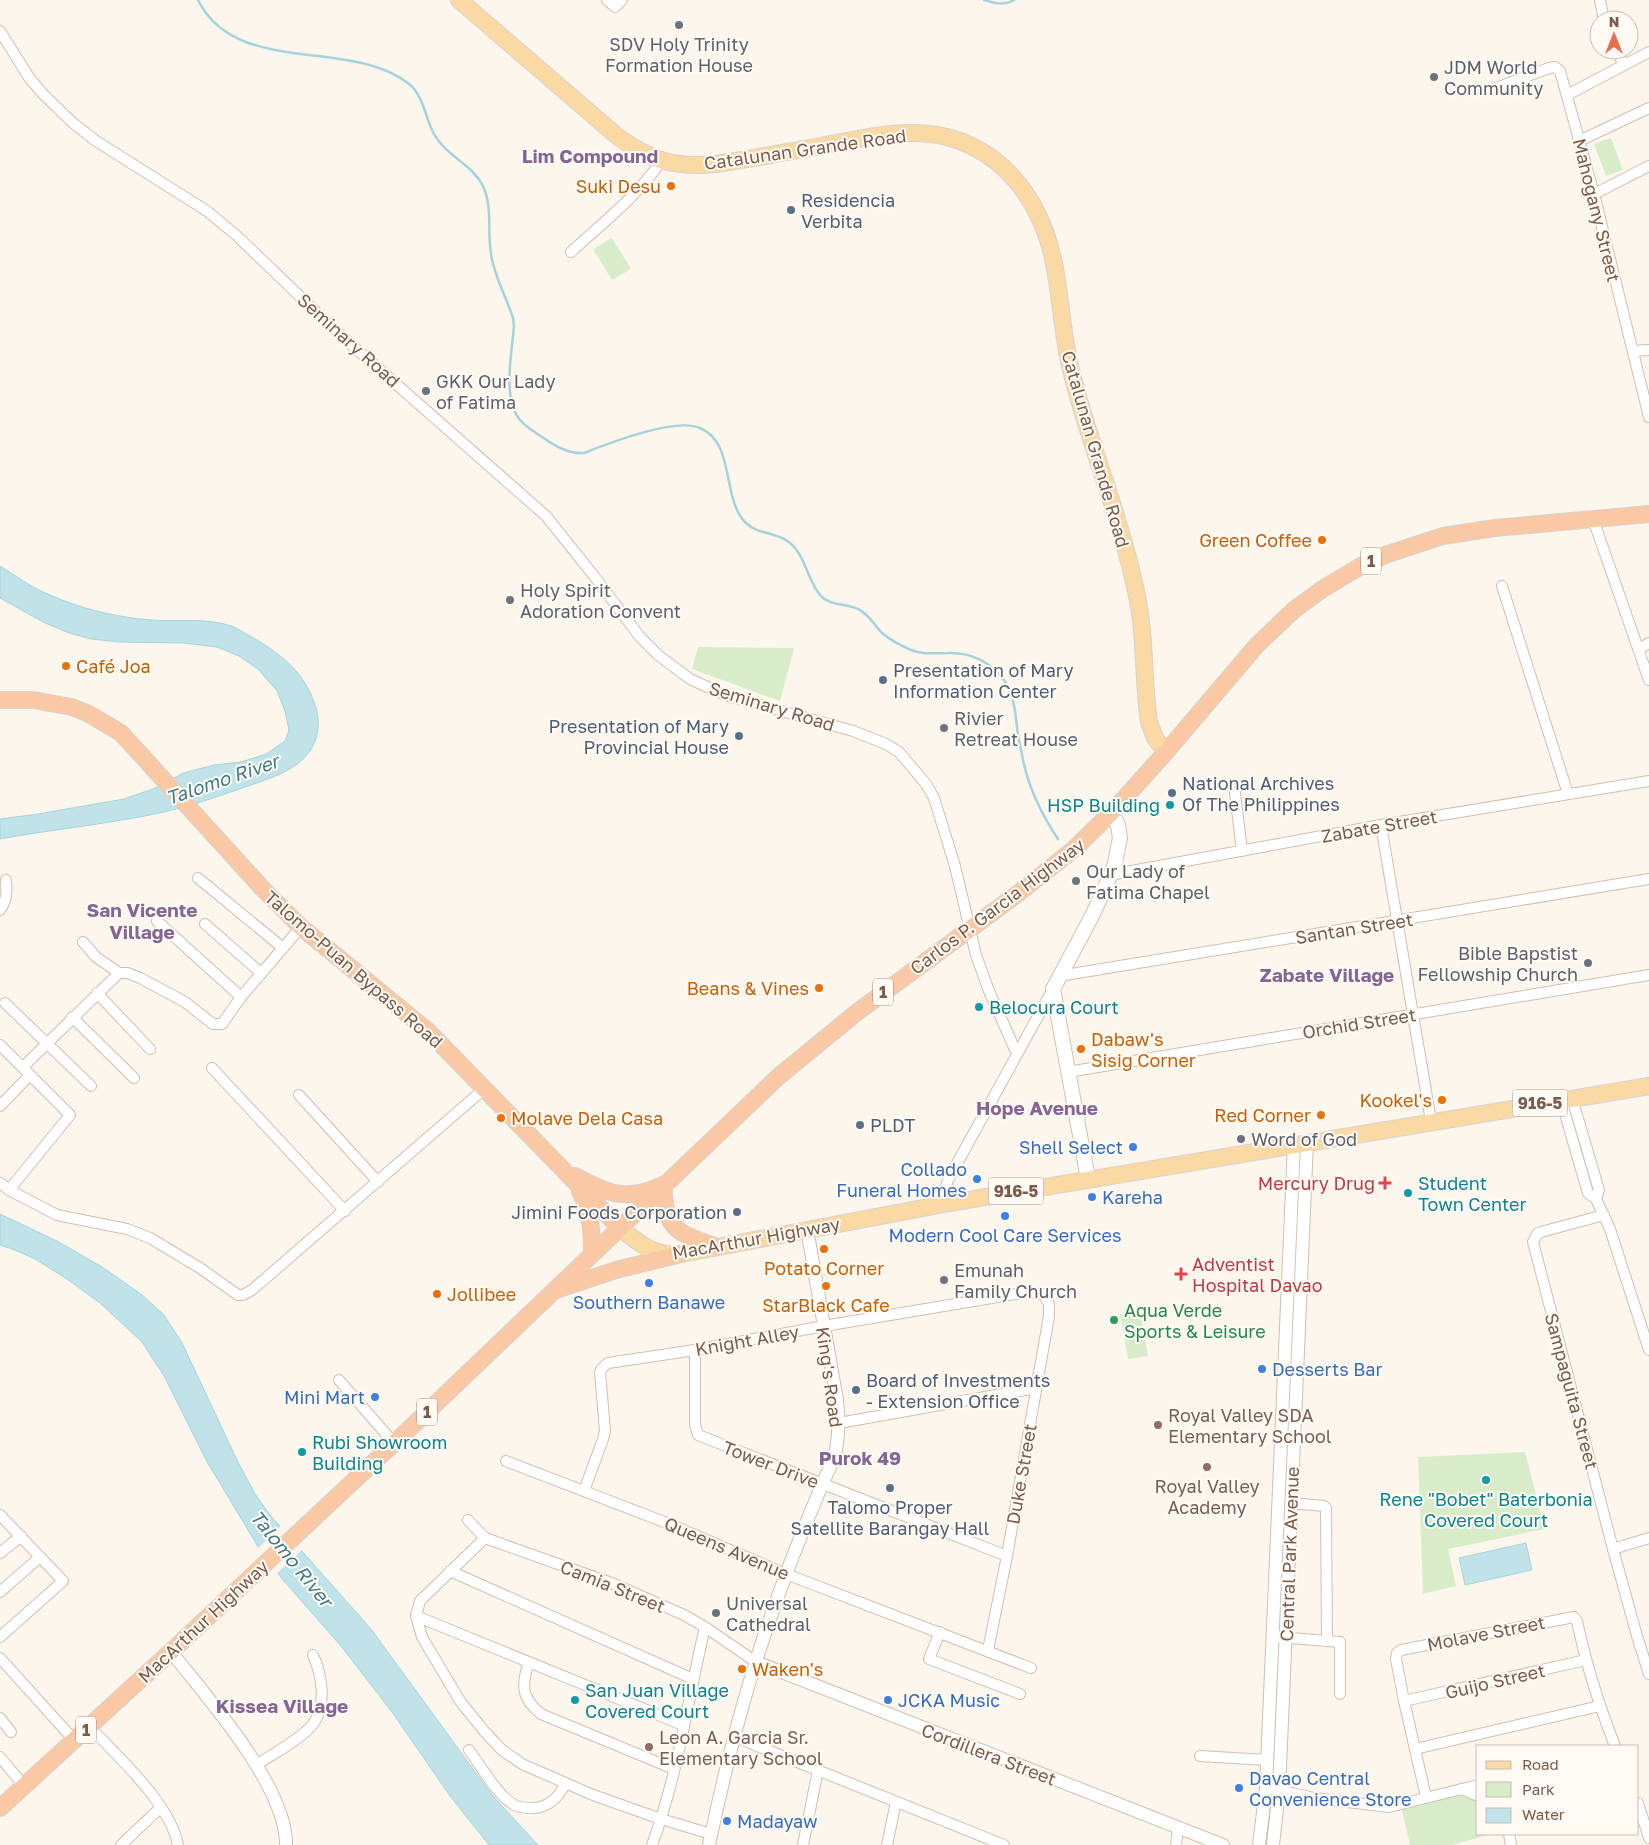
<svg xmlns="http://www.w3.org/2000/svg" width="1649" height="1845" font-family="'Golos Text',sans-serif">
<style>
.green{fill:#d8ecc9}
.water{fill:#bfe3e8;stroke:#a5d3da}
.pier{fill:#fdf6ec}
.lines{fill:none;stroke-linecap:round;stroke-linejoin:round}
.stream{stroke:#a5d3da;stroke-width:2.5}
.minor-casing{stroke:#d1beb0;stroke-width:12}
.tertiary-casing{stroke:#d1beb0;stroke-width:14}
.secondary-casing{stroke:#d6c0b0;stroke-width:16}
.primary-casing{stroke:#dad1cd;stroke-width:18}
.trunk-casing{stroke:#dad1cd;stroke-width:18}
.minor{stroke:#fff;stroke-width:10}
.tertiary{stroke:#fff;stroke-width:12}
.secondary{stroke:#fff;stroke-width:14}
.primary{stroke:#fbd9a5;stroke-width:16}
.trunk{stroke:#f9c8a4;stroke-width:16}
.worship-dot{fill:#6b7280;stroke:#fffaf3;stroke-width:2}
.food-dot{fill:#e8710a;stroke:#fffaf3;stroke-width:2}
.service-dot{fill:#5c6f8a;stroke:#fffaf3;stroke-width:2}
.culture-dot{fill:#0f9aa8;stroke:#fffaf3;stroke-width:2}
.shop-dot{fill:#3f7fe0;stroke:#fffaf3;stroke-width:2}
.health-dot{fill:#e0444e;stroke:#fffaf3;stroke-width:2}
.leisure-dot{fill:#2e9e5b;stroke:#fffaf3;stroke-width:2}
.education-dot{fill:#8d6e63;stroke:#fffaf3;stroke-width:2}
.labels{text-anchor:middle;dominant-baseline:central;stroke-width:4;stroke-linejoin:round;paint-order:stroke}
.shield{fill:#fffaf3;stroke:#a28b7f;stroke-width:1}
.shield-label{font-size:16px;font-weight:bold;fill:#7a5c4d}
.worship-label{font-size:18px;fill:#5b616d;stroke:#fffaf3;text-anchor:start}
.street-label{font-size:18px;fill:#7a5c4d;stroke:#fffaf3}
.food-label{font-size:18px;fill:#c56008;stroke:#fffaf3;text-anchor:end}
.service-label{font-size:18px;fill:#4e5e75;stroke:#fffaf3;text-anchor:start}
.culture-label{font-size:18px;fill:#0d838f;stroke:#fffaf3;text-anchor:start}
.shop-label{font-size:18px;fill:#366cbe;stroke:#fffaf3;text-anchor:start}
.health-label{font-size:18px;fill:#be3a42;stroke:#fffaf3;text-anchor:end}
.leisure-label{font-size:18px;fill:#27864d;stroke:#fffaf3;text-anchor:start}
.education-label{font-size:18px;fill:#785e54;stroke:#fffaf3;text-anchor:start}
.neighbourhood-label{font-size:19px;font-weight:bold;fill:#846695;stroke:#fffaf3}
.water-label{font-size:19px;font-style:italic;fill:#437c86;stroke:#fffaf3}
</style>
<rect width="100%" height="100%" fill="#fdf6ec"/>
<g class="green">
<polygon points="1611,138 1623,170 1606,176 1594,144"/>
<polygon points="612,238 631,269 612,280 593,249"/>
<polygon points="698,647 794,648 780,701 692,669"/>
<polygon points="1140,1311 1148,1356 1128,1359 1120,1314"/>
<polygon points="1525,1452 1545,1529 1448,1549 1456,1586 1423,1594 1418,1457"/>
<polygon points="1458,1795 1478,1801 1478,1834 1491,1834 1452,1845 1410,1845 1402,1810"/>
</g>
<g class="water">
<path d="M 0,566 C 13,574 25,583 39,590 C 74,607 112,617 151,620 C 179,622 207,617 234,627 C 242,631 249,636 257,640 C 283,656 304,673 314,702 C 322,722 319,743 304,758 C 291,772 268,779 251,785 C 222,795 194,805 164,812 C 110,824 54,829 0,839 L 0,819 L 38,814 L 124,799 L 161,786 L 183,773 L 214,765 L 241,762 L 266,754 L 285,741 L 289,730 L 285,711 L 277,691 L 258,669 L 239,656 L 217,647 L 184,643 L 119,642 L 91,639 L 69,633 L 43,622 L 0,598 Z"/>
<polygon points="0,1214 57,1241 102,1267 141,1294 164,1315 182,1343 237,1460 255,1494 270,1515 371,1629 492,1795 538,1845 489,1845 450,1796 392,1712 341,1646 283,1580 257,1545 206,1460 164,1376 142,1342 100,1303 67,1279 35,1259 15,1250 0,1245"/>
<polygon points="1526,1543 1532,1570 1465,1585 1459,1558"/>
</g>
<polygon class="pier" points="282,1525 304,1548 276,1574 257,1549"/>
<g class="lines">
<g class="stream">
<path d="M 198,0 C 236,77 350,37 409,84 C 424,96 425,118 434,134 C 446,156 472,164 483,186 C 493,208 487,231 491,254 C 494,276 506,296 513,318 L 514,326 C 512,352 502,399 520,420 C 526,427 535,432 542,437 C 555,446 568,454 584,453 C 609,443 675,417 700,428 C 736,443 721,499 746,523 C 758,535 778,532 790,543 C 805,555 807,579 820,595 C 829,606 846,603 858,609 C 869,614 874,625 882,633 C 890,640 902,646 911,650 C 924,655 935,653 949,653 C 970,652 991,662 1004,680 C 1014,695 1015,710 1017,727 C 1018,738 1021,749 1023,760 C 1029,789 1042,815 1058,839"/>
<path d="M 984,0 C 994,3 1004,6 1014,0"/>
</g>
<defs>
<g id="minor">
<polyline points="607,0 615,7 622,0"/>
<polyline points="1600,0 1604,20"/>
<polyline points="0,31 30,79 43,94 73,123 96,141 207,211 236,235 337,332 546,516 594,576 640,637 658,655 690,679 725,695 853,731 886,744 899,752 926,784 934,798 955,866 976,955 989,991 1017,1054"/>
<polyline points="1616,50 1624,65"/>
<polyline points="1496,88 1549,68 1555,67 1560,71 1594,194 1649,417"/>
<polyline points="1567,95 1649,52"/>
<polyline points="1579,141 1649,108"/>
<polyline points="1594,194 1649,166"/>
<path d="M 571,252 C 600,225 640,194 661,161"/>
<polyline points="1633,351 1649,350"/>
<polyline points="1593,519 1649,680"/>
<polyline points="1502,586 1568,794"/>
<polyline points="1639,649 1649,643"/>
<polyline points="1235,793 1242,851"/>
<polyline points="1381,825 1431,1121"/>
<polyline points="1110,875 1381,825 1649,781"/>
<polyline points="198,878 283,948"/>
<path d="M 0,910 C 7,900 7,892 6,880"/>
<polyline points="157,921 241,997"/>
<polyline points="205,924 261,973"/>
<polyline points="83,942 96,957 119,973 128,973 140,978 185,1002 213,1024 222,1024 241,997 301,927"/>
<polyline points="1059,976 1649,879"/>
<polyline points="97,993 150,1049"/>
<polyline points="5,1003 91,1086"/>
<polyline points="72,1017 134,1078"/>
<polyline points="0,1045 70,1115 9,1190"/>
<polyline points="23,1067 119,973"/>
<polyline points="212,1068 345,1211"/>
<polyline points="1068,1072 1649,975"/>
<polyline points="299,1095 378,1182"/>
<polyline points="1572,1098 1599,1190 1596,1199"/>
<polyline points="1561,1100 1588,1193 1596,1199 1610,1229 1649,1350"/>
<polyline points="0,1106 30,1075"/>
<polyline points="0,1183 9,1190 57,1215 127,1229 150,1238 200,1268 238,1295 243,1295 252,1290 484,1089"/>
<polyline points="944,1204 944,1191 949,1178 1053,989"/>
<polyline points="1604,1215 1541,1232 1537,1234 1533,1242 1613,1549 1637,1636 1649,1674"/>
<polyline points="695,1350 695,1425 698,1435 1007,1556"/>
<polyline points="339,1380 394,1443"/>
<polyline points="839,1423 1036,1388"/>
<polyline points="506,1461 667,1523 786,1574 1031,1668"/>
<polyline points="584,1491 603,1439 605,1431 600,1372 602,1368 608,1363 695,1350 824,1326 1028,1292 1043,1294 1049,1304 1049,1316 1007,1556 988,1650"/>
<polyline points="1291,1503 1324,1506 1326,1508 1327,1641"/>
<polyline points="0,1515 63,1581 0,1637"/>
<polyline points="468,1520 485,1538 614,1584 684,1615 705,1627 756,1662"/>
<polyline points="485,1538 420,1601 416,1616 422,1637 460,1701 484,1731 502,1750 522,1764 593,1795 661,1819 711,1834"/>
<polyline points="1613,1549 1649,1538"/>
<polyline points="0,1553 21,1536"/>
<polyline points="450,1571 693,1679"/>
<polyline points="0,1592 40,1557"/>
<polyline points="416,1616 683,1725"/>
<polyline points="940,1632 929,1659 1020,1694"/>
<polyline points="1278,1637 1340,1642 1340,1694"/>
<polyline points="0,1658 74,1740"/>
<path d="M 529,1662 C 521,1685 521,1698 541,1714 L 674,1769"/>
<polyline points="1404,1701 1586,1660"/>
<polyline points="0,1718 11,1732"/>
<path d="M 89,1726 C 118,1757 170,1803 178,1845"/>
<polyline points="735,1737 1004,1845"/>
<polyline points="1415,1749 1600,1706"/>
<path d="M 469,1750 C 481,1766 498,1797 516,1806 C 521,1808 529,1808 535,1808 C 551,1806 559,1796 566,1783"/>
<polyline points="1200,1756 1267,1760"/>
<polyline points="0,1757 24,1786"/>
<path d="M 256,1765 C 271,1755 303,1738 313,1724 C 327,1705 322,1675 313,1655"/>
<polyline points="1273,1789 1314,1798 1389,1807 1478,1785"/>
<polyline points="1461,1789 1478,1796"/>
<path d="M 1426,1797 L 1404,1701 L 1396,1659 L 1397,1653 L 1401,1650 L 1574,1617 L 1577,1621 C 1586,1664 1599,1705 1615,1746"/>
<polyline points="1638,1803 1649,1838"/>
<polyline points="1509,1834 1511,1845"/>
<polyline points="121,1845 161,1807"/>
<path d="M 652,1845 C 678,1775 688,1699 705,1627"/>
<polyline points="803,1845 818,1770"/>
<polyline points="887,1845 896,1802"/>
<polyline points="1176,1845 1178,1828"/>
</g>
<g id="tertiary">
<path d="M 171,1652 C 207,1697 287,1787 286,1845"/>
<polyline points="756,1662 1223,1845"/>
<path d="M 709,1845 C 722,1783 737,1721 756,1661 C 778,1591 805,1523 835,1455 C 839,1437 839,1419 837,1400 L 807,1229"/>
<polyline points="1259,1845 1266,1788 1294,1144"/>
<polyline points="1273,1845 1279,1790 1307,1142"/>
</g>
<polyline id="secondary" points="1088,1179 1053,989 1093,914 1114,867 1120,838 1118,825 1112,812"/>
<g id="primary">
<path d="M 459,0 L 617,136 C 650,161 676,168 716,164 C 751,159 786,152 821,146 C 866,138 915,124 960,141 C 996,155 1022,182 1038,215 C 1062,263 1058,319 1071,370 C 1085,429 1108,485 1124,543 C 1131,568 1138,595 1141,621 C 1145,655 1144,689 1149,722 L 1155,738 L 1166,752"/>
<path d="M 619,1227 C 638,1243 655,1257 681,1254 L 944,1204 L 1649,1086"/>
</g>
<g id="trunk">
<polyline points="0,700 33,700 72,707 89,714 121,733 263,889 301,927 429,1032 619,1227"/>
<path d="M 575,1176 C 605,1192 624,1202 658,1187"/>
<path d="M 664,1184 C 663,1230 678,1233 717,1247"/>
<path d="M 580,1192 C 591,1212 592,1231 592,1253"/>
<polyline points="556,1290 616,1270 681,1254"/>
<polyline points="0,1808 177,1646 405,1433 778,1077 856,1013 1020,892 1074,849 1112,812 1166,752 1257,645 1295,609 1324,588 1361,566 1388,554 1443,536 1495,528 1649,514"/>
</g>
</defs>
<use href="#minor" class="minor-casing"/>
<use href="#tertiary" class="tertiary-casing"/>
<use href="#secondary" class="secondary-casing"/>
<use href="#primary" class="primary-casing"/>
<use href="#trunk" class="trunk-casing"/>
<use href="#minor" class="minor"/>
<use href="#tertiary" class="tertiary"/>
<use href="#secondary" class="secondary"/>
<use href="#primary" class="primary"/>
<use href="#trunk" class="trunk"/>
</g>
<g class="worship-dot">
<circle cx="679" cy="25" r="5"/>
<circle cx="1434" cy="77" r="5"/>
<circle cx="426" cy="391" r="5"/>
<circle cx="510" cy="600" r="5"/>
<circle cx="944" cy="728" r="5"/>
<circle cx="1076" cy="881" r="5"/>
<circle cx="1588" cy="963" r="5"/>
<circle cx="1241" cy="1139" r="5"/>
<circle cx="944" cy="1280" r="5"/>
<circle cx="716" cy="1613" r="5"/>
</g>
<g class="food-dot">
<circle cx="671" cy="186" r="5"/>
<circle cx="1322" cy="540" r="5"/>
<circle cx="66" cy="666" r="5"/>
<circle cx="819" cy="988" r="5"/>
<circle cx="1081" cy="1049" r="5"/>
<circle cx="1442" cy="1100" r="5"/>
<circle cx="1321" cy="1115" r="5"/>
<circle cx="501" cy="1118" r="5"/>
<circle cx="824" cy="1249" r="5"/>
<circle cx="826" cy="1286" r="5"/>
<circle cx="437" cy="1294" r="5"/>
<circle cx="742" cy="1669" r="5"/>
</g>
<g class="service-dot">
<circle cx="791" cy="210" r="5"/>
<circle cx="883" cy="680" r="5"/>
<circle cx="739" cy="736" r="5"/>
<circle cx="1172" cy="793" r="5"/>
<circle cx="860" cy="1125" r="5"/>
<circle cx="737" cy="1212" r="5"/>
<circle cx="856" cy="1390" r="5"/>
<circle cx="890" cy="1488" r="5"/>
</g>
<g class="culture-dot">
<circle cx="1170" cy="805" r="5"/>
<circle cx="979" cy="1007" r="5"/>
<circle cx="1408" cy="1193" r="5"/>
<circle cx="302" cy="1452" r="5"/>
<circle cx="1486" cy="1480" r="5"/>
<circle cx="575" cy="1700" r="5"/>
</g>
<g class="shop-dot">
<circle cx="1133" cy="1147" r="5"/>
<circle cx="977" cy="1179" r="5"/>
<circle cx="1092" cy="1197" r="5"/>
<circle cx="1005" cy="1216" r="5"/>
<circle cx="649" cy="1283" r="5"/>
<circle cx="1262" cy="1369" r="5"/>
<circle cx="375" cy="1397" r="5"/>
<circle cx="888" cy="1700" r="5"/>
<circle cx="1239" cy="1788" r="5"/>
<circle cx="727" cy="1821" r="5"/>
</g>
<g class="health-dot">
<path d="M1382.5 1175.5h5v5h5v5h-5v5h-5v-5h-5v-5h5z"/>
<path d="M1178.5 1266.5h5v5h5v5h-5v5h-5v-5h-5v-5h5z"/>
</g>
<circle class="leisure-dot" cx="1114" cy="1320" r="5"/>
<g class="education-dot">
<circle cx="1158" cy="1425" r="5"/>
<circle cx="1207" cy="1467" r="5"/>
<circle cx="649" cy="1747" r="5"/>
</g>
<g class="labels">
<g class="shield">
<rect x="1361" y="547.5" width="20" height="27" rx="4"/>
<rect x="873" y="978.5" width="20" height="27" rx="4"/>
<rect x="1512.5" y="1089.5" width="55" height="27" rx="4"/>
<rect x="988.5" y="1177.5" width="55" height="27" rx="4"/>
<rect x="417" y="1398.5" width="20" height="27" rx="4"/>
<rect x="76" y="1716.5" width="20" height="27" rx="4"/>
</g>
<g class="shield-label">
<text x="1371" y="561">1</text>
<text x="883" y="992">1</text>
<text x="1540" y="1103">916-5</text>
<text x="1016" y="1191">916-5</text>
<text x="427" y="1412">1</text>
<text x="86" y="1730">1</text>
</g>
<g class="worship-label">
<text x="679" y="44" text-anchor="middle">SDV Holy Trinity<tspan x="679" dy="21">Formation House</tspan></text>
<text x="1444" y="67">JDM World<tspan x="1444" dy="21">Community</tspan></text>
<text x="436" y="381">GKK Our Lady<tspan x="436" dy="21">of Fatima</tspan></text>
<text x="520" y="590">Holy Spirit<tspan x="520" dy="21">Adoration Convent</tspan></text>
<text x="954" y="718">Rivier<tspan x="954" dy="21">Retreat House</tspan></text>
<text x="1086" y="871">Our Lady of<tspan x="1086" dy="21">Fatima Chapel</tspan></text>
<text x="1578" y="953" text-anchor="end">Bible Bapstist<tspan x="1578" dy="21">Fellowship Church</tspan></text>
<text x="1251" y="1139">Word of God</text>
<text x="954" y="1270">Emunah<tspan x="954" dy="21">Family Church</tspan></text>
<text x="726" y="1603">Universal<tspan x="726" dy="21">Cathedral</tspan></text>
</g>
<g class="street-label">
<text transform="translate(805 149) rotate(-8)">Catalunan Grande Road</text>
<text transform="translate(1597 210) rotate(76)">Mahogany Street</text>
<text transform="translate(349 340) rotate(42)">Seminary Road</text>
<text transform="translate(1096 449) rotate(74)">Catalunan Grande Road</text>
<text transform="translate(772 706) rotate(17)">Seminary Road</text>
<text transform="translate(1379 826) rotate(-10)">Zabate Street</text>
<text transform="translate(997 906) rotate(-37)">Carlos P. Garcia Highway</text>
<text transform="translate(1354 928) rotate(-9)">Santan Street</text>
<text transform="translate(354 969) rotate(41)">Talomo-Puan Bypass Road</text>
<text transform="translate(1359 1023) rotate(-9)">Orchid Street</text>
<text transform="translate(756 1238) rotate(-10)">MacArthur Highway</text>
<text transform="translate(747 1340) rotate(-10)">Knight Alley</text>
<text transform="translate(830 1377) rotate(82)">King's Road</text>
<text transform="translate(1572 1391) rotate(75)">Sampaguita Street</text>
<text transform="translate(771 1464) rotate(21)">Tower Drive</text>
<text transform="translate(1021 1474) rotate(-80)">Duke Street</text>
<text transform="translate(727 1548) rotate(23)">Queens Avenue</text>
<text transform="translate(1289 1554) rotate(-88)">Central Park Avenue</text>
<text transform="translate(613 1586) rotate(22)">Camia Street</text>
<text transform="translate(203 1621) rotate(-43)">MacArthur Highway</text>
<text transform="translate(1486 1633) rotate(-11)">Molave Street</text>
<text transform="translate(1495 1681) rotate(-13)">Guijo Street</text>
<text transform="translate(989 1754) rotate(21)">Cordillera Street</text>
</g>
<g class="food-label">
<text x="661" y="186">Suki Desu</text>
<text x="1312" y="540">Green Coffee</text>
<text x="76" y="666" text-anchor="start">Café Joa</text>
<text x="809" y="988">Beans &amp; Vines</text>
<text x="1091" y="1039" text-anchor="start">Dabaw's<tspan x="1091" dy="21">Sisig Corner</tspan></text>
<text x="1432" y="1100">Kookel's</text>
<text x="1311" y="1115">Red Corner</text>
<text x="511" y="1118" text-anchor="start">Molave Dela Casa</text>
<text x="824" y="1268" text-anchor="middle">Potato Corner</text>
<text x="447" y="1294" text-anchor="start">Jollibee</text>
<text x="826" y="1305" text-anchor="middle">StarBlack Cafe</text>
<text x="752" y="1669" text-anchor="start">Waken's</text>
</g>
<g class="service-label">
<text x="801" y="200">Residencia<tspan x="801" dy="21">Verbita</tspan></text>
<text x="893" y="670">Presentation of Mary<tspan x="893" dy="21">Information Center</tspan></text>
<text x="729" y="726" text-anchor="end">Presentation of Mary<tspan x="729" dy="21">Provincial House</tspan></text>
<text x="1182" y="783">National Archives<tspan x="1182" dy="21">Of The Philippines</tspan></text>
<text x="870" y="1125">PLDT</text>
<text x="727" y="1212" text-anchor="end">Jimini Foods Corporation</text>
<text x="866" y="1380">Board of Investments<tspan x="866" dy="21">- Extension Office</tspan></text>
<text x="890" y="1507" text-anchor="middle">Talomo Proper<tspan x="890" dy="21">Satellite Barangay Hall</tspan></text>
</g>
<g class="culture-label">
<text x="1160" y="805" text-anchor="end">HSP Building</text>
<text x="989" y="1007">Belocura Court</text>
<text x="1418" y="1183">Student<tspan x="1418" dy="21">Town Center</tspan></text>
<text x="312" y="1442">Rubi Showroom<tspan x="312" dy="21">Building</tspan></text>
<text x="1486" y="1499" text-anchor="middle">Rene "Bobet" Baterbonia<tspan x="1486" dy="21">Covered Court</tspan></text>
<text x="585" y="1690">San Juan Village<tspan x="585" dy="21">Covered Court</tspan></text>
</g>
<g class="shop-label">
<text x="1123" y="1147" text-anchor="end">Shell Select</text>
<text x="967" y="1169" text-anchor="end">Collado<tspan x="967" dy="21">Funeral Homes</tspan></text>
<text x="1102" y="1197">Kareha</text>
<text x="1005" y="1235" text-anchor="middle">Modern Cool Care Services</text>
<text x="649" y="1302" text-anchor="middle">Southern Banawe</text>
<text x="1272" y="1369">Desserts Bar</text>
<text x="365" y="1397" text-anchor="end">Mini Mart</text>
<text x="898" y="1700">JCKA Music</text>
<text x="1249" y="1778">Davao Central<tspan x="1249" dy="21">Convenience Store</tspan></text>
<text x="737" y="1821">Madayaw</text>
</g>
<g class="health-label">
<text x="1375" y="1183">Mercury Drug</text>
<text x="1192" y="1264" text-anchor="start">Adventist<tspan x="1192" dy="21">Hospital Davao</tspan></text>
</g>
<g class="leisure-label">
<text x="1124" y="1310">Aqua Verde<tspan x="1124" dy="21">Sports &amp; Leisure</tspan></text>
</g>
<g class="education-label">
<text x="1168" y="1415">Royal Valley SDA<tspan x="1168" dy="21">Elementary School</tspan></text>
<text x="1207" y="1486" text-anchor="middle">Royal Valley<tspan x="1207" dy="21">Academy</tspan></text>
<text x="659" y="1737">Leon A. Garcia Sr.<tspan x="659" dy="21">Elementary School</tspan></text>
</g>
<g class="neighbourhood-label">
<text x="590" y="155">Lim Compound</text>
<text x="142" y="909">San Vicente<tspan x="142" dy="22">Village</tspan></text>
<text x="1327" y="974">Zabate Village</text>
<text x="1037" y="1107">Hope Avenue</text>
<text x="860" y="1457">Purok 49</text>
<text x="282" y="1705">Kissea Village</text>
</g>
<g class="water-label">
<text transform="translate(222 779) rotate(-19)">Talomo River</text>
<text transform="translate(292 1558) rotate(51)">Talomo River</text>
</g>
</g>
<rect x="1476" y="1745" width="162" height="90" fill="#fffaf3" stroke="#cabbb1"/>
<rect x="1486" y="1761" width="25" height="8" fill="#fbd9a5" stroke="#cabbb1"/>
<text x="1522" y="1770" font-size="15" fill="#7a5c4d">Road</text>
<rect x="1486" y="1782" width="25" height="15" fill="#d8ecc9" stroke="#cabbb1"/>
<text x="1522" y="1795" font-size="15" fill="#7a5c4d">Park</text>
<rect x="1486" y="1808" width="25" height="15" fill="#bfe3e8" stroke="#cabbb1"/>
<text x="1522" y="1820" font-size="15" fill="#7a5c4d">Water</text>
<g transform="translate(1614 35)"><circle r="24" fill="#fffaf3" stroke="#cabbb1"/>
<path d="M0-4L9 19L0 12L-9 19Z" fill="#e76f51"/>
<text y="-8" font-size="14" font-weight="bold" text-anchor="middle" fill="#7a5c4d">N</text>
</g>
</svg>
